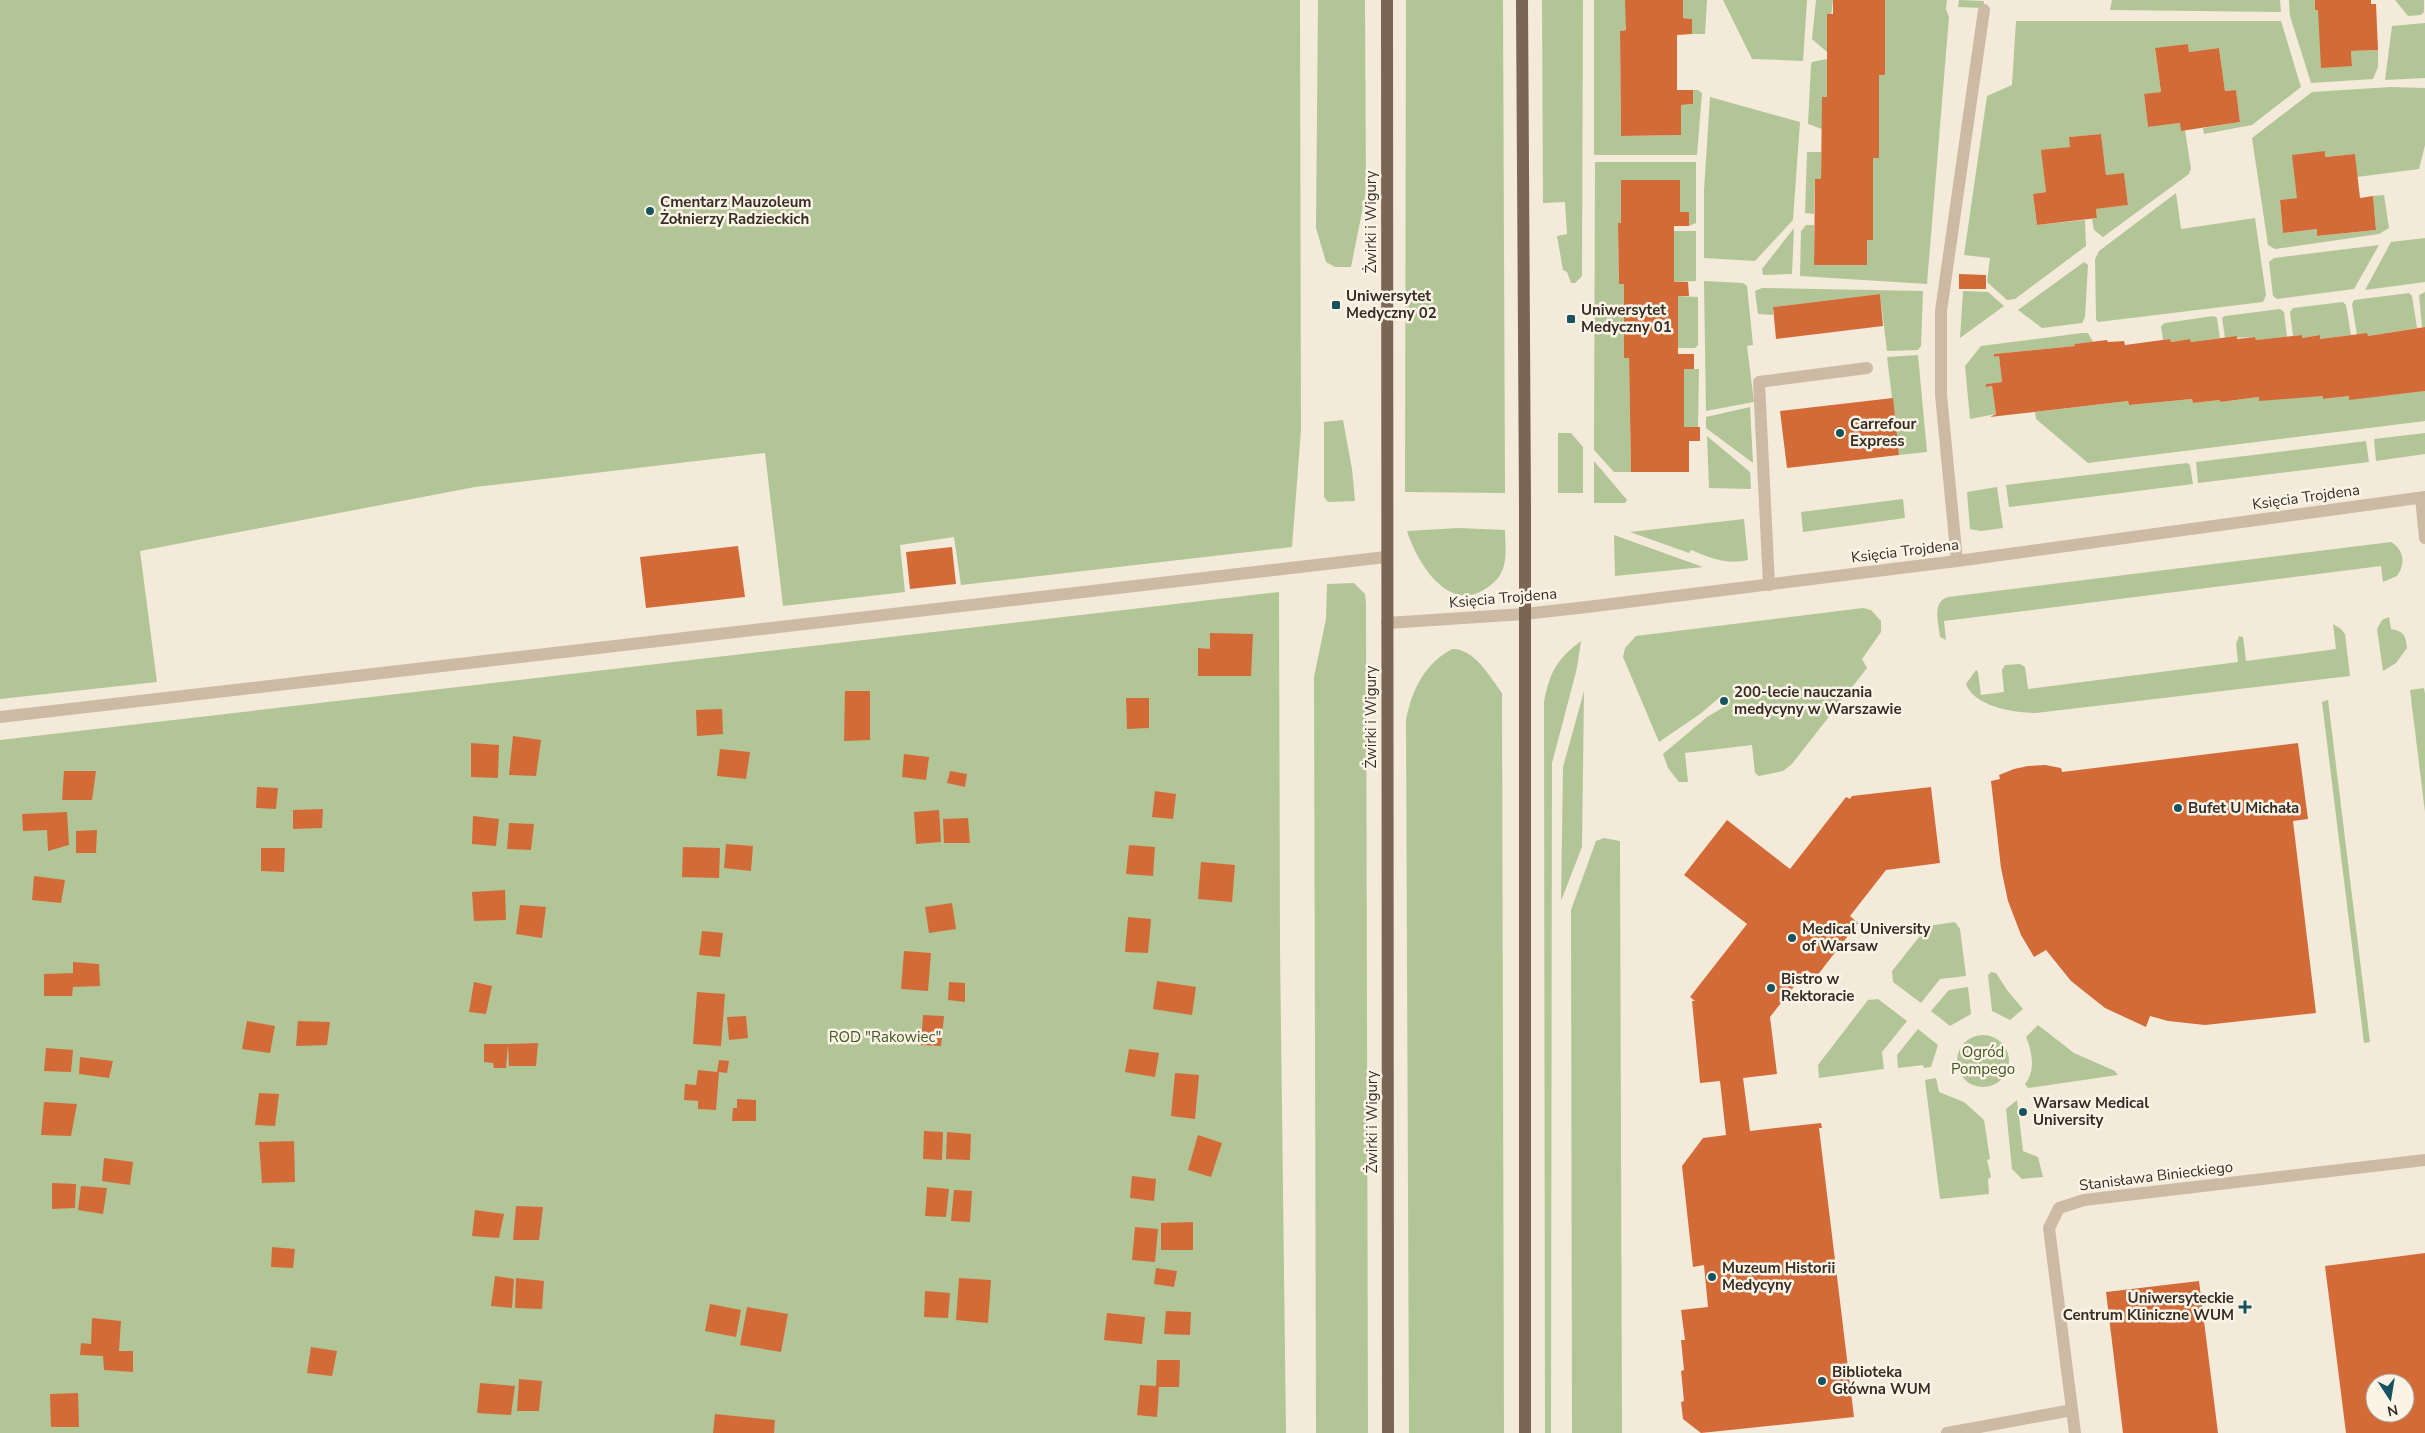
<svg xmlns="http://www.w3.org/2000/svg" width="2425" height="1433" font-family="'Nunito Sans',sans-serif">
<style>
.green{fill:#b2c597}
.building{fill:#d36b38;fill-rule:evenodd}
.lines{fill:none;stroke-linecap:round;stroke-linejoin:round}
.minor{stroke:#cdbaa4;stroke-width:12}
.major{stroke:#7b6555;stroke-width:12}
.poi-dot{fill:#17535e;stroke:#fbf3e6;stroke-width:2}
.labels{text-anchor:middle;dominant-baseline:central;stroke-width:5;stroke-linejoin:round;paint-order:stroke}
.poi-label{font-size:15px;font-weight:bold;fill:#382d26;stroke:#fbf3e6;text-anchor:start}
.street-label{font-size:15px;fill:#382d26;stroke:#fbf3e6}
.park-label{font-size:15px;fill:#425927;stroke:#fbf3e6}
</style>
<rect width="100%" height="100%" fill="#f4ead9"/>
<g class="green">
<polygon points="0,0 1300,0 1301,430 1292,547 961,585 954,537 900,545 905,592 783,606 765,453 475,487 140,551 157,682 0,699"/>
<polygon points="1318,0 1365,0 1366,192 1351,267 1335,267 1326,262 1316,228"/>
<polygon points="1406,0 1503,0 1505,493 1405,492"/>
<polygon points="1542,0 1583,0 1582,276 1575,283 1571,283 1567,272 1563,270 1557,236 1567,234 1565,202 1543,203"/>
<polygon points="1594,0 1626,0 1626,30 1620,31 1621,136 1681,135 1681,105 1693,104 1693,90 1698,90 1702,93 1697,155 1594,155"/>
<polygon points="1683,0 1707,0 1705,34 1692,34 1692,19 1683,18"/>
<polygon points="1723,0 1807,0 1803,61 1752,59"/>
<polygon points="1816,0 1833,0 1827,52 1812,39"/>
<polygon points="1885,0 1947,0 1946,9 1949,17 1927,284 1800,276 1801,231 1806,225 1814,225 1814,265 1866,265 1867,240 1873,239 1873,158 1879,158 1879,75 1885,75"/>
<polygon points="1959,0 1984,1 1983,8 1958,7"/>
<polygon points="2112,0 2280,0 2281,12 2110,10"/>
<polygon points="2289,0 2315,0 2315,10 2318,10 2352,65 2351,51 2378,50 2378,67 2373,79 2311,83 2290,16"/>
<polygon points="2395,0 2424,0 2424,12 2421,15 2408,16"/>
<polygon points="2016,21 2281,21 2301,87 2252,125 2204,134 2203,128 2240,122 2236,90 2225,91 2219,48 2189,52 2188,44 2155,49 2161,92 2144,95 2148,127 2180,123 2185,130 2191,169 2189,174 2103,237 2094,230 2092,219 2097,218 2096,209 2128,205 2124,174 2106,175 2101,134 2070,137 2070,147 2042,151 2046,192 2033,194 2037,225 2085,220 2086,246 2015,299 2007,300 1987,282 1990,258 1964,255 1987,96 2012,85"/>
<polygon points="2425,23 2425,78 2385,80 2392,26"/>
<polygon points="1827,59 1827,97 1822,97 1822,129 1808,124 1811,65 1812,62"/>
<polygon points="2391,87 2425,88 2425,145 2419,169 2357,177 2355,154 2325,157 2325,151 2297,198 2280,200 2283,233 2317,229 2318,236 2376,230 2373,196 2384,195 2389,228 2379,234 2275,249 2268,245 2252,138 2312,92"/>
<polygon points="1710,97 1800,122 1793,220 1755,261 1704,258 1704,191"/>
<polygon points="1807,152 1821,152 1821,179 1815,179 1814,214 1805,213"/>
<polygon points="1595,162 1696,162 1696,223 1689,226 1689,212 1680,212 1680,180 1622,180 1621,223 1618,224 1619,283 1624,284 1624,357 1629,358 1631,472 1614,472 1594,450"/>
<polygon points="2176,193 2181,229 2255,218 2266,295 2263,302 2098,322 2096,319 2095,259 2099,251"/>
<polygon points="1794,228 1792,274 1763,275 1762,269"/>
<polygon points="1674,231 1696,231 1696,281 1674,282"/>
<polygon points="2425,238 2425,282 2365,290 2391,242"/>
<polygon points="2379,245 2354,289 2277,299 2273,296 2269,262 2274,258"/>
<polygon points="2084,262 2088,265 2085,317 2082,323 2042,328 2018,310"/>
<polygon points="1704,281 1743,283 1747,286 1753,345 1747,346 1754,402 1706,411"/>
<polygon points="1762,288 1923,291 1921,346 1918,350 1887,351 1880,294 1773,307 1773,315 1758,314 1755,291"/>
<polygon points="1963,291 1988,292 2004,306 1960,338"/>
<polygon points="2425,292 2425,327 2422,327 2419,295"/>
<polygon points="2409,293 2412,296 2417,328 2368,336 2357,335 2352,304 2354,300"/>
<polygon points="1678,296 1698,297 1698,345 1695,348 1678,348"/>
<polygon points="2343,302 2346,305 2351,335 2320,339 2320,335 2302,338 2302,335 2293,336 2290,312 2293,308"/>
<polygon points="2280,309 2284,312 2287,337 2256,340 2255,337 2225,338 2222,318 2225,316"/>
<polygon points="2214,316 2217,318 2220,338 2191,342 2190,339 2171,342 2170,339 2163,340 2161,326 2165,323"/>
<polygon points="2082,333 2088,333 2093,342 2074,344 2075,346 1994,354 1994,357 1999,356 2002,382 1986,384 1987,387 1992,386 1996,414 1970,419 1965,366 1981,346"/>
<polygon points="1918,355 1927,452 1899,455 1887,357"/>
<polygon points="1684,369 1699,369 1698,427 1684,427"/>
<polygon points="2425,391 2425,421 2088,463 2036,419 2035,412 2128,401 2129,405 2192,399 2193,403 2220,400 2220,402 2259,397 2259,400 2323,396 2324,399 2349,396 2349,399"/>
<polygon points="1750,407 1753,463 1706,428 1706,417"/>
<polygon points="1343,420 1352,469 1355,501 1328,502 1324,497 1324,422"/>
<polygon points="1558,433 1571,433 1583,447 1583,493 1558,493"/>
<polygon points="2425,433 2425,454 2376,461 2374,439"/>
<polygon points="1707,436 1750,472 1751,489 1709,488"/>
<polygon points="2366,441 2369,462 2198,483 2196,462"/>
<polygon points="1594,461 1627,500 1625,503 1594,503"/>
<polygon points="2187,463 2190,465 2193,484 2009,507 2006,485"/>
<polygon points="1997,487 2003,528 1981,531 1970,529 1967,492"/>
<polygon points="1903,499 1905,518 1803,532 1801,512"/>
<path d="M 1744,519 L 1748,560 C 1726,565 1711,558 1691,550 L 1689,553 L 1630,532 Z"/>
<path d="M 1458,528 L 1505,530 C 1505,541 1507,555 1504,565 C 1502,575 1494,584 1485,589 C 1447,614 1416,560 1407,531 Z"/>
<polygon points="1614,535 1703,567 1615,576"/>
<path d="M 2391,542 C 2404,550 2406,563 2397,576 L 2383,582 L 2381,566 L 1944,621 L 1946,640 L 1940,637 C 1939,624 1931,602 1948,597 Z"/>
<polygon points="1354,583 1365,594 1366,604 1368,1433 1316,1433 1314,677 1326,619 1327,584"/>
<polygon points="1279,592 1280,948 1286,1433 0,1433 0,740"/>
<polygon points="1863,608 1871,610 1881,621 1881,632 1862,659 1867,668 1792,764 1783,771 1759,776 1755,773 1752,745 1685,753 1688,782 1679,782 1668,768 1663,754 1707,717 1729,704 1720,697 1700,714 1659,742 1623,657 1625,648 1636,636"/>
<path d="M 2389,617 L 2391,629 C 2404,631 2406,636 2407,648 L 2396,663 L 2383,671 L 2377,629 L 2382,620 Z"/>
<path d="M 2333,624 L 2341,629 L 2345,634 L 2350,676 L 2036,713 C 2016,713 1974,707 1966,684 L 1976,670 L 1978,672 L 1981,695 L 2004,692 L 2002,670 L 2005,665 L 2020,664 L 2025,667 L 2028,689 L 2238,662 L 2236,644 L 2239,636 L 2243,637 L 2246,661 L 2336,649 Z"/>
<path d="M 1581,641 L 1577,668 L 1552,763 L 1551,1433 L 1545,1433 L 1544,702 C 1550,672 1556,660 1581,641 Z"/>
<path d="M 1452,649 C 1474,648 1490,677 1502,693 L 1504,1433 L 1409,1433 L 1406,720 C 1412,690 1424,664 1452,649 Z"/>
<polygon points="2424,688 2425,694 2425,812 2410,690"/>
<polygon points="1584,691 1582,847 1561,901 1563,767"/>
<polygon points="2328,700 2370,1042 2364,1043 2322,702"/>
<polygon points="1604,838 1620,841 1622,1433 1572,1433 1571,910 1596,841"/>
<polygon points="1955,922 1960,929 1966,976 1940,979 1921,1003 1893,982 1892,971 1928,926"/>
<polygon points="1991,972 1996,973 2007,990 2023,1009 2010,1020 1992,1011 1988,975"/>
<polygon points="1968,987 1971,1014 1950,1026 1931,1011 1949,990"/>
<polygon points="1878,999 1907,1021 1882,1052 1884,1069 1819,1078 1818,1065 1868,1000"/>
<path d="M 2038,1025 L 2074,1053 L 2115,1071 L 2118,1075 L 2028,1088 L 2025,1084 C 2036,1071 2032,1051 2026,1037 Z"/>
<polygon points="1918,1029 1938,1045 1931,1067 1924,1068 1923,1065 1898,1068 1897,1055"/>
<circle cx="1983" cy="1061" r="26"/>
<polygon points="1936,1078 1939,1092 1964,1102 1984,1120 1990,1159 1987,1160 1991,1177 1988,1179 1989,1194 1940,1199 1925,1080"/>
<polygon points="2017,1100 2023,1151 2038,1157 2043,1177 2022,1179 2012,1169 2006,1109"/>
</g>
<g class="building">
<polygon points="1625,0 1683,0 1683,18 1692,19 1692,34 1677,35 1677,90 1693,90 1693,104 1681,105 1681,135 1621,136 1620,31 1626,30"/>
<polygon points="1833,0 1885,0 1885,75 1879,75 1879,158 1873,158 1873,240 1867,240 1867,265 1814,265 1815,179 1821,179 1822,97 1827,97 1827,14 1833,14"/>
<polygon points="2315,0 2371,0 2371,4 2376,4 2378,50 2351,51 2352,66 2321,68 2318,10 2315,10"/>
<polygon points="2188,44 2189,52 2219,48 2225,91 2236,90 2240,122 2181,131 2180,123 2148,127 2144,94 2161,92 2155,48"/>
<polygon points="2101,134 2106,175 2124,173 2128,205 2096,209 2097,218 2037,225 2033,194 2046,192 2041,150 2070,147 2069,137"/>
<polygon points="2325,151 2325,157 2355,154 2360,198 2373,196 2376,230 2317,236 2317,229 2283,233 2280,200 2297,198 2292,155"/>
<polygon points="1621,180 1680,180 1680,212 1689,212 1689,226 1674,226 1674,282 1688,282 1689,296 1678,296 1678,354 1694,354 1694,369 1684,369 1684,427 1700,427 1700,441 1689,441 1689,472 1631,472 1629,358 1624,358 1624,284 1619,284 1618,223 1621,223"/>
<polygon points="1959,274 1986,275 1986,289 1959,289"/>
<polygon points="1880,294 1883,326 1776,339 1773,307"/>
<polygon points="2425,327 2425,391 2349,400 2349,396 2323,399 2323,396 2259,401 2259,397 2220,402 2220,400 2193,403 2192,399 2129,405 2128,401 1990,417 1996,414 1992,386 1986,387 1986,384 2002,382 1999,356 1994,357 1994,354 2075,346 2074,344 2107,340 2108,342 2124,341 2125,345 2170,339 2171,342 2190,339 2191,342 2237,336 2237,339 2255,337 2256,340 2302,335 2302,338 2320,335 2320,339 2367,333 2368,336"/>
<polygon points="1893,398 1899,455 1787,468 1780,411"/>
<polygon points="738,546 745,597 646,608 640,557"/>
<polygon points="952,547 956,584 910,589 906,552"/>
<polygon points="1210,633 1253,634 1251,676 1198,676 1198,648 1210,649"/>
<polygon points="845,691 870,691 870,740 844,741"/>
<polygon points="1126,698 1149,698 1149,728 1127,729"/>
<polygon points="722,709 723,734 697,736 696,710"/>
<polygon points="513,736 541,740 536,776 509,775"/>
<polygon points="471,743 499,745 498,778 471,777"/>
<polygon points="2298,743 2308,819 2293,821 2316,1013 2205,1025 2168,1021 2150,1016 2146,1027 2105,1008 2071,981 2046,950 2034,957 2021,935 2008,901 2001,868 1991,781 2000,779 1999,775 2014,769 2028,766 2045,765 2061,768 2062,772"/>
<polygon points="720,749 750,752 746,779 717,776"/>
<polygon points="904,754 929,757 926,780 902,777"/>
<polygon points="64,771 96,771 92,800 62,800"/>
<polygon points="950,771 967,774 965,787 947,783"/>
<polygon points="257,787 278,788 276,809 256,808"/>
<polygon points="1931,787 1940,863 1886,870 1850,916 1858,923 1816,977 1807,970 1770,1017 1777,1074 1743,1078 1750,1131 1821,1123 1822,1128 1819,1128 1854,1417 1701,1433 1683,1419 1681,1402 1684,1401 1681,1371 1684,1370 1681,1340 1685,1340 1681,1310 1708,1307 1704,1265 1693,1267 1682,1166 1703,1138 1726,1135 1720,1081 1700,1083 1692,1001 1695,1001 1690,997 1747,924 1684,875 1727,820 1790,869 1846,797 1850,799 1852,796"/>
<polygon points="1155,791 1176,794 1173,819 1152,817"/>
<polygon points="323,809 322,828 293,829 293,810"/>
<polygon points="939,810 941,842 916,844 914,812"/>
<polygon points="67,812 69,845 48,851 47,830 23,831 22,814"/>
<polygon points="473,816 499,819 496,846 472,844"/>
<polygon points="968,818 970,843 944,843 943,819"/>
<polygon points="509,823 534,824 531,850 507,849"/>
<polygon points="97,830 96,853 76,853 76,831"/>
<polygon points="726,844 753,846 751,871 724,868"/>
<polygon points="1129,845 1155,847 1153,876 1126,874"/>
<polygon points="683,847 720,848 719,878 682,877"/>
<polygon points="261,848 285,848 284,872 261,871"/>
<polygon points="1201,862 1235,865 1232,902 1198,899"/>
<polygon points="34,876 65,880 61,903 32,900"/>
<polygon points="505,890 506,920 474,921 472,892"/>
<polygon points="952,903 956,929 929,933 925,907"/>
<polygon points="520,905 546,907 542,938 516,934"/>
<polygon points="1128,917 1151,919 1148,953 1125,952"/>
<polygon points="702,931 723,933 720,957 699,955"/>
<polygon points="904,951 931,953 928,991 901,989"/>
<polygon points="73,962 99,964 100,986 73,987 72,996 44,996 44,974 73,973"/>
<polygon points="1157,981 1196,987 1192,1015 1153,1009"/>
<polygon points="474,982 492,986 486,1014 469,1012"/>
<polygon points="949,982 965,983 965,1002 948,1000"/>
<polygon points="697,992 725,994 721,1046 693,1044"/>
<polygon points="923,1015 944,1016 941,1046 921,1045"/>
<polygon points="746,1016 748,1038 729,1040 727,1017"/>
<polygon points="247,1021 275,1026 270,1053 242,1049"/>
<polygon points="298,1021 330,1022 327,1045 296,1046"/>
<polygon points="538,1043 536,1066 509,1066 508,1044"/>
<polygon points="484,1044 508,1044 506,1068 494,1068 493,1063 484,1062"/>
<polygon points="46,1048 73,1050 71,1072 44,1071"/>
<polygon points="1129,1049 1159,1053 1155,1077 1125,1072"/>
<polygon points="80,1057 113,1061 109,1078 79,1074"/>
<polygon points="719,1060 729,1061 727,1073 719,1072 716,1110 698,1109 698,1101 684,1100 685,1084 696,1085 698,1070 717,1072"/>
<polygon points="1175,1073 1199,1075 1195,1119 1171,1116"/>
<polygon points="259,1093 279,1094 275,1126 255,1125"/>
<polygon points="737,1099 756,1100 756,1121 732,1121 733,1108 737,1108"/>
<polygon points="44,1102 77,1104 71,1136 41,1135"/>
<polygon points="924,1131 943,1132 942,1160 923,1159"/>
<polygon points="947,1132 971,1134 970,1160 946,1159"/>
<polygon points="1198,1135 1222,1143 1211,1177 1188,1170"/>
<polygon points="294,1141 295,1182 262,1183 259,1142"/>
<polygon points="104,1158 133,1162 130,1185 102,1181"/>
<polygon points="1132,1176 1156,1179 1154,1201 1130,1198"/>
<polygon points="52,1183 76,1184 75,1208 52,1209"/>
<polygon points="81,1186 107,1188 103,1214 78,1210"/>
<polygon points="927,1187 949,1189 946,1217 925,1216"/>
<polygon points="954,1190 972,1191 970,1222 951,1221"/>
<polygon points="516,1206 543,1207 539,1240 513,1240"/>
<polygon points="475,1210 504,1214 499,1238 472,1236"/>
<polygon points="1193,1222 1193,1250 1161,1250 1161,1223"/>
<polygon points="1135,1227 1158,1229 1155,1262 1132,1260"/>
<polygon points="272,1247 295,1249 293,1268 271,1267"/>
<path d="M 2425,1253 L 2425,1433 L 2346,1433 L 2325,1266 ZM 2375,1383 L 2405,1383 L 2405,1413 L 2375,1413 Z"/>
<polygon points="1156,1268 1177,1271 1174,1287 1154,1284"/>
<polygon points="495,1276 514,1279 512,1308 491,1306"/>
<polygon points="516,1278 544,1281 542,1309 515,1308"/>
<polygon points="959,1278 991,1280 988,1323 956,1320"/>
<polygon points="2199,1281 2218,1433 2123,1433 2106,1292"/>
<polygon points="925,1291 950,1293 948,1318 924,1317"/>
<polygon points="710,1304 741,1310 736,1337 705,1331"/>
<polygon points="747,1307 788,1314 781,1352 740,1345"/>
<polygon points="1166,1311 1191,1312 1190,1335 1164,1334"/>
<polygon points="1107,1313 1145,1317 1142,1344 1104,1340"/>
<polygon points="92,1318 121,1321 119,1351 133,1351 133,1372 104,1370 103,1356 80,1355 81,1343 91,1344"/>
<polygon points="311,1347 337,1351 332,1376 307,1373"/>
<polygon points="1157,1360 1180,1360 1179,1387 1159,1387 1157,1417 1137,1415 1140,1385 1156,1386"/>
<polygon points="519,1379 542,1381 539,1411 517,1411"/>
<polygon points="480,1383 515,1386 511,1415 477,1413"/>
<polygon points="78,1393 79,1427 51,1427 50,1394"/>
<polygon points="715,1414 775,1420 774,1433 713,1433"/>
</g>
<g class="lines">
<g class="minor">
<polyline points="2421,498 2425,538"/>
<polyline points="1957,561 1941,395 1941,311 1984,10"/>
<polyline points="1769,585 1759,382 1867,368"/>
<polyline points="1387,623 1524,614 1587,607 1957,561 2425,497"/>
<polyline points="0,717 1386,557"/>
<polyline points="1947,1433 2072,1410"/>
<polyline points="2075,1433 2049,1228 2059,1208 2084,1200 2425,1160"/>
</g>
<g class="major">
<polyline points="1387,0 1388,1433"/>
<polyline points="1522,0 1525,505 1525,1433"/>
</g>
</g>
<g class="poi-dot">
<circle cx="650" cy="211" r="5"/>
<rect x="1331" y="300" width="10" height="10" rx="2.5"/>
<rect x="1566" y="314" width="10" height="10" rx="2.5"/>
<circle cx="1840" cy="433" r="5"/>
<circle cx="1724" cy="701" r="5"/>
<circle cx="2178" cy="808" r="5"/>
<circle cx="1792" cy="938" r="5"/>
<circle cx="1771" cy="988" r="5"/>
<circle cx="2023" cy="1112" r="5"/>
<circle cx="1712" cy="1277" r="5"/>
<path d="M2242.5 1299.5h5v5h5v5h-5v5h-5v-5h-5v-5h5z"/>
<circle cx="1822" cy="1381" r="5"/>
</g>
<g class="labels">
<g class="poi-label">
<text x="660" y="202">Cmentarz Mauzoleum<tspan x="660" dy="17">Żołnierzy Radzieckich</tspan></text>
<text x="1346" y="296">Uniwersytet<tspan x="1346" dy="17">Medyczny 02</tspan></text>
<text x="1581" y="310">Uniwersytet<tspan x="1581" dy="17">Medyczny 01</tspan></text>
<text x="1850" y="424">Carrefour<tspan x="1850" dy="17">Express</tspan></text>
<text x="1734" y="692">200-lecie nauczania<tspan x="1734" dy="17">medycyny w Warszawie</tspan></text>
<text x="2188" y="808">Bufet U Michała</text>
<text x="1802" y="929">Medical University<tspan x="1802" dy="17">of Warsaw</tspan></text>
<text x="1781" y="979">Bistro w<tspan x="1781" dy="17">Rektoracie</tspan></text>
<text x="2033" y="1103">Warsaw Medical<tspan x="2033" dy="17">University</tspan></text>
<text x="1722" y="1268">Muzeum Historii<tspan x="1722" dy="17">Medycyny</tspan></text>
<text x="2234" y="1298" text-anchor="end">Uniwersyteckie<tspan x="2234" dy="17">Centrum Kliniczne WUM</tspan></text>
<text x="1832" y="1372">Biblioteka<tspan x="1832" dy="17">Główna WUM</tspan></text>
</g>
<g class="street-label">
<text transform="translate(1371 222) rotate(-90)">Żwirki i Wigury</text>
<text transform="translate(2306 497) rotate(-8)">Księcia Trojdena</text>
<text transform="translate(1905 551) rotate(-7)">Księcia Trojdena</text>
<text transform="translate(1503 598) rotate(-5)">Księcia Trojdena</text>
<text transform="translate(1371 717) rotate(-90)">Żwirki i Wigury</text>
<text transform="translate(1372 1122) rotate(-90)">Żwirki i Wigury</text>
<text transform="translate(2156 1176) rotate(-7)">Stanisława Binieckiego</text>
</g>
<g class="park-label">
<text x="885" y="1037">ROD "Rakowiec"</text>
<text x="1983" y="1052">Ogród<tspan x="1983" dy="17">Pompego</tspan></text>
</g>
</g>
<g transform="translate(2390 1398) rotate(168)"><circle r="24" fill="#fbf3e6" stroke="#ada499"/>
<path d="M0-4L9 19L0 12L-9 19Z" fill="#17535e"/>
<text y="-8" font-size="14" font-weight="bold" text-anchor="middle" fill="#382d26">N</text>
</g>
</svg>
